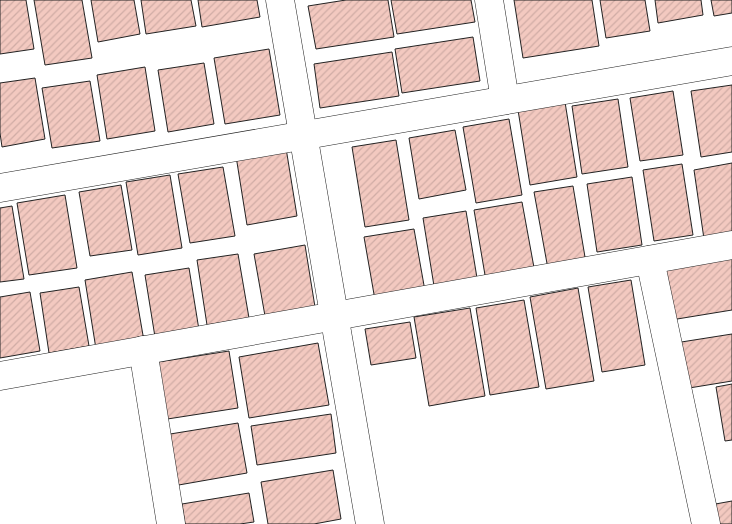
<svg xmlns="http://www.w3.org/2000/svg" width="732" height="524" font-family="Mulish,sans-serif">
<style>
.building{fill:url(#building-hatch);stroke:#222}
.lines{fill:none;stroke-linecap:round;stroke-linejoin:round}
.minor-casing{stroke:#222;stroke-width:29}
.minor{stroke:#fff;stroke-width:28}
</style>
<defs>
<pattern id="building-hatch" width="6" height="6" patternUnits="userSpaceOnUse" patternTransform="scale(1.25)"><rect width="6" height="6" fill="#f3c9c0"/><path d="M-1 1l2-2M0 6l6-6M5 7l2-2" fill="none" stroke="#d0aca5"/></pattern>
</defs>
<rect width="100%" height="100%" fill="#fff"/>
<g class="building">
<polygon points="0,0 26,0 34,49 0,54"/>
<polygon points="34,0 82,0 92,58 45,65"/>
<polygon points="91,0 134,0 140,34 98,42"/>
<polygon points="141,0 191,0 196,26 146,34"/>
<polygon points="198,0 257,0 260,17 202,27"/>
<polygon points="346,0 388,0 394,37 316,49 308,6"/>
<polygon points="391,0 471,0 475,22 397,34"/>
<polygon points="514,0 592,0 599,46 523,58"/>
<polygon points="600,0 645,0 650,31 606,38"/>
<polygon points="655,0 701,0 703,15 658,23"/>
<polygon points="711,0 732,0 732,13 714,16"/>
<polygon points="473,37 480,81 402,93 395,49"/>
<polygon points="269,49 280,115 225,124 214,58"/>
<polygon points="392,52 399,96 320,108 314,64"/>
<polygon points="204,63 214,124 168,132 158,70"/>
<polygon points="145,67 155,131 107,139 97,75"/>
<polygon points="35,78 45,139 2,147 0,133 0,83"/>
<polygon points="90,81 100,141 52,148 42,88"/>
<polygon points="732,85 732,152 701,157 691,91"/>
<polygon points="673,91 683,155 640,161 630,98"/>
<polygon points="618,99 628,167 582,174 572,106"/>
<polygon points="565,102 577,177 530,185 518,110"/>
<polygon points="509,119 522,195 476,203 463,127"/>
<polygon points="455,130 466,190 419,199 409,138"/>
<polygon points="396,140 409,220 365,227 352,147"/>
<polygon points="286,148 297,216 247,225 236,156"/>
<polygon points="732,163 732,234 704,239 694,170"/>
<polygon points="682,164 693,235 654,241 643,170"/>
<polygon points="223,167 235,236 190,243 178,174"/>
<polygon points="170,175 182,248 138,255 126,182"/>
<polygon points="632,177 642,245 597,252 587,184"/>
<polygon points="121,185 132,250 90,256 79,192"/>
<polygon points="573,186 586,263 548,269 534,192"/>
<polygon points="65,195 77,268 29,275 17,203"/>
<polygon points="522,202 535,273 486,281 474,210"/>
<polygon points="12,206 24,279 0,282 0,208"/>
<polygon points="466,211 477,278 434,286 423,218"/>
<polygon points="414,229 425,291 375,300 364,237"/>
<polygon points="305,245 315,307 265,316 254,254"/>
<polygon points="238,254 249,318 207,325 197,260"/>
<polygon points="732,258 732,310 671,320 663,270"/>
<polygon points="189,268 199,330 155,337 145,275"/>
<polygon points="132,272 144,341 96,349 85,280"/>
<polygon points="631,280 645,365 602,372 588,287"/>
<polygon points="79,287 89,346 49,353 40,293"/>
<polygon points="578,288 594,381 546,389 530,297"/>
<polygon points="30,292 40,351 0,358 0,297"/>
<polygon points="524,300 539,387 490,395 476,308"/>
<polygon points="470,308 485,396 429,406 414,317"/>
<polygon points="410,322 416,358 371,365 365,329"/>
<polygon points="732,334 732,381 683,389 675,343"/>
<polygon points="318,343 329,405 249,418 239,357"/>
<polygon points="229,351 238,408 161,420 152,363"/>
<polygon points="732,384 732,440 725,441 716,387"/>
<polygon points="331,414 336,453 257,465 251,426"/>
<polygon points="238,423 247,473 173,486 164,435"/>
<polygon points="333,470 341,519 314,524 268,524 261,482"/>
<polygon points="249,493 254,522 240,524 185,524 182,504"/>
<polygon points="732,501 732,524 713,524 710,505"/>
</g>
<g class="lines">
<defs>
<g id="minor">
<polyline points="280,0 370,524"/>
<polyline points="489,0 505,100"/>
<polyline points="0,188 732,61"/>
<polyline points="650,260 706,524"/>
<polyline points="143,350 171,524"/>
<polyline points="0,376 732,245"/>
</g>
</defs>
<use href="#minor" class="minor-casing"/>
<use href="#minor" class="minor"/>
</g>
</svg>
